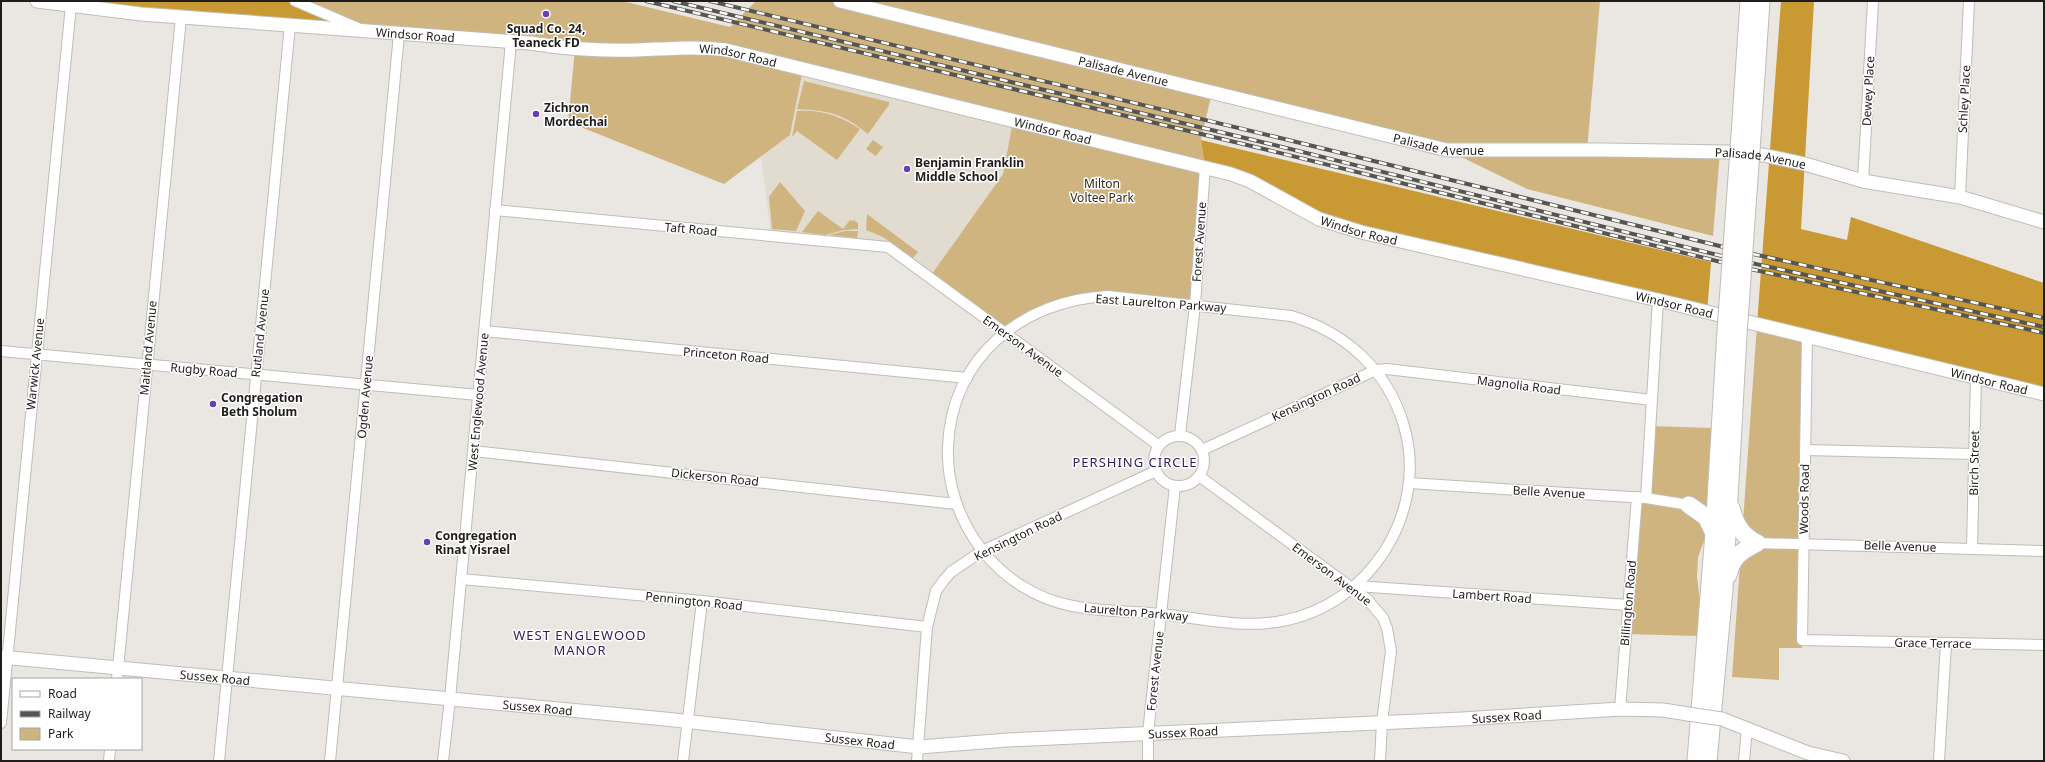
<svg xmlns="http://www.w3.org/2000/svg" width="2045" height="762" font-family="'Noto Sans',sans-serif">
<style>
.built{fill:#e2dbcf}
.green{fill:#d0b47f}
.forest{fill:#c99933}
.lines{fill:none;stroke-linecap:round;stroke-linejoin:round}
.minor-casing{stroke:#bfbdb8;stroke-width:12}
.tertiary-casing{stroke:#bfbdb8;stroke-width:15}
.trunk-casing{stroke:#bfbdb8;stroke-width:19}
.minor{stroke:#fff;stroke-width:10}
.tertiary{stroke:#fff;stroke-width:13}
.trunk{stroke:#fff;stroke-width:17}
.rail-casing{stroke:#565552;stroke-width:4}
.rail{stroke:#fff;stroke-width:2.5;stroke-dasharray:8;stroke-linecap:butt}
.tertiary-bridge-casing{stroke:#bfbdb8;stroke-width:15;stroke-linecap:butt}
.trunk-bridge-casing{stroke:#bfbdb8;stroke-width:19;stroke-linecap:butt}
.tertiary-bridge{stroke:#fff;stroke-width:13}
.trunk-bridge{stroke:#fff;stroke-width:17}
.poi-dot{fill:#6540b8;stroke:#fff;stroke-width:1.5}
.labels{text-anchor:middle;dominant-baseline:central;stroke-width:3;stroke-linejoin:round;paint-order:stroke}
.poi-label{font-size:12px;font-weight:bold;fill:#1e1d1b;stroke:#fff;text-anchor:start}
.street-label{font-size:12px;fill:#1e1d1b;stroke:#fff}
.park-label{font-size:12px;fill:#322817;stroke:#fff}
.neighbourhood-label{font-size:13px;letter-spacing:1px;fill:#32215b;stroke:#fff}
</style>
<rect width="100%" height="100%" fill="#eae7e2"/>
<polygon class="built" points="803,69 1013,121 1003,173 929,278 887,247 771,236 761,157 790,135"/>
<g class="green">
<polygon points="297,1 622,1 730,27 756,1 1600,1 1587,150 1720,152 1713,236 1527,189 1447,150 1212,92 1201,140 1205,167 1195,305 1108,296 1073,300 1004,333 929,278 1003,174 1013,121 803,69 790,135 724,184 568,122 575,49 365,31"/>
<path d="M 804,81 L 889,102 L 889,105 L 868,134 C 842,113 830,111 797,109 Z"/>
<path d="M 797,111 C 820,109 841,116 860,129 L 837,160 L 797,131 L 792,137 Z"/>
<polygon points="873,140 883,147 876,156 866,149"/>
<polygon points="780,182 805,211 796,231 772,229 769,197"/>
<polygon points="818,211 843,229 850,220 853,221 854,220 858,223 858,229 844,230 825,235 802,232"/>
<polygon points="867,214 918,252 913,258 883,237 866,230"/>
<polygon points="845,231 858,231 857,238 829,235"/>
<polygon points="1757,325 1807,337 1802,648 1779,648 1779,680 1732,677"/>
<polygon points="1650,426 1713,428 1705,539 1698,557 1697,577 1700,601 1698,636 1626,634 1637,497 1646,498"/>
</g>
<g class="forest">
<polygon points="37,1 297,1 365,31"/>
<polygon points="1781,1 1814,1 1801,229 1847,240 1851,217 2044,283 2044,394 1757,325"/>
<polygon points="1201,140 1711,262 1707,313 1361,232 1205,167"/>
</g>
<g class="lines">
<defs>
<g id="minor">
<polyline points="295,1 358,28"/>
<polyline points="1863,181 1873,1"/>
<polyline points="1960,197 1969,1"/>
<polyline points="495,210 888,247 1158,445"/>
<path d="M 1108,296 L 1291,316 C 1345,332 1388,370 1404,426 C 1429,512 1370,605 1282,621 C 1242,629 1201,618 1161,614 C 1132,611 1102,612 1073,606 C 999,593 945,521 948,447 C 951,357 1023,300 1108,296 Z"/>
<polyline points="484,331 967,378"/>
<polyline points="1807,337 1802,640 2044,645"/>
<polyline points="1,351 478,395"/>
<polyline points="1180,435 1195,305 1205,167"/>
<circle cx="1179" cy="461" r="25"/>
<polyline points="1202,450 1376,370 1387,369 1652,400"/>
<polyline points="1805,450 1974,454"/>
<polyline points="473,451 956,504"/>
<polyline points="1199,476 1367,599 1383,618 1387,628 1391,651 1382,722 1380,761"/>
<polyline points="1409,483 1646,498 1689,505"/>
<polyline points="1646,498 1658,300"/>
<polyline points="1757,543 2044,551"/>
<polyline points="1972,548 1976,377"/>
<polyline points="461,579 702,601 927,627"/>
<polyline points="1356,586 1628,605"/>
<polyline points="117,679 181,17"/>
<polyline points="1620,709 1637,497"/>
<polyline points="1,723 71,5"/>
<polyline points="109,761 110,749"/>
<polyline points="219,761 290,25"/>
<polyline points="330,761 399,34"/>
<polyline points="443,761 450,699 511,42"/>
<polyline points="683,761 702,601"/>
<polyline points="917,761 927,627 936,591 944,580 951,572 982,551 1156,471"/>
<polyline points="1148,761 1148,733 1175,486"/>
<polyline points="1744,761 1747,729"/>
<polyline points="1939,761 1946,643"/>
</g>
<g id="tertiary">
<path id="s1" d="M 37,1 L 141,14 L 530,43 C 566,49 601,51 637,50 C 668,49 696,46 726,50 L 1231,174 L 1250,181 L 1319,219 L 1361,232 L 1658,300 L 2044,394"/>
<path id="s2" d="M 840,1 L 1447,150 L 1604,150 L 1728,152 L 1763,155 L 1805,164 L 1863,181 L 1960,197 L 2044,222"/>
<path id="s3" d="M 1,657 L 665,719 L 919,747 L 1008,740 L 1462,719 L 1620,709 L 1663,710 L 1688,714"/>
<polyline points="1722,719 1808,753 1843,761"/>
</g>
<g id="trunk">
<polyline points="1740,135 1749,1"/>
<polyline points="1752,136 1761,1"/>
<polyline points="1689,505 1706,517 1714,533"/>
<path d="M 1731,508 C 1736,525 1741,535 1757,543"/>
<path d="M 1728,575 C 1733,556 1740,552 1757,543"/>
<polyline points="1696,761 1714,533 1726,331"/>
<polyline points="1708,761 1724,589 1738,335"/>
</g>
</defs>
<use href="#minor" class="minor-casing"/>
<use href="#tertiary" class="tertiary-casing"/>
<use href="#trunk" class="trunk-casing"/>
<use href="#minor" class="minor"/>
<use href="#tertiary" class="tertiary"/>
<use href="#trunk" class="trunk"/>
<defs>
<g id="rail">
<polyline points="646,1 1268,150 1741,267 2044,333"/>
<polyline points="673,1 1270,144 1742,261 2044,327"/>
<polyline points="710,1 1272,136 1744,252 2044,318"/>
</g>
</defs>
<use href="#rail" class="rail-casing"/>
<use href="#rail" class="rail"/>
<defs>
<polyline id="tertiary-bridge" points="1688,714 1722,719"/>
<g id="trunk-bridge">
<polyline points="1726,331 1740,135"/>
<polyline points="1738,335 1752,136"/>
</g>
</defs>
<use href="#tertiary-bridge" class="tertiary-bridge-casing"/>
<use href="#trunk-bridge" class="trunk-bridge-casing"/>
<use href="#tertiary-bridge" class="tertiary-bridge"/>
<use href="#trunk-bridge" class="trunk-bridge"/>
</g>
<g class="poi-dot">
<circle cx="546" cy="14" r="4"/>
<circle cx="536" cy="114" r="4"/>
<circle cx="907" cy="169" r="4"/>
<circle cx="213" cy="404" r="4"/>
<circle cx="427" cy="542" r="4"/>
</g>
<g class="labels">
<g class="poi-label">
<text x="546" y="28" text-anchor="middle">Squad Co. 24,<tspan x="546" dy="14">Teaneck FD</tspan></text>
<text x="544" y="107">Zichron<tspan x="544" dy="14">Mordechai</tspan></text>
<text x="915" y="162">Benjamin Franklin<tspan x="915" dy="14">Middle School</tspan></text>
<text x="221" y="397">Congregation<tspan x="221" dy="14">Beth Sholum</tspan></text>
<text x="435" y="535">Congregation<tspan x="435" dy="14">Rinat Yisrael</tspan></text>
</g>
<g class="street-label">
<text stroke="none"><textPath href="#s1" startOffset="380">Windsor Road</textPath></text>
<text stroke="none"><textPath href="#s1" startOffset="704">Windsor Road</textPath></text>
<text stroke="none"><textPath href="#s2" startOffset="292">Palisade Avenue</textPath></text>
<text transform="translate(1868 91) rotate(-87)">Dewey Place</text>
<text transform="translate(1964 99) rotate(-87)">Schley Place</text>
<text stroke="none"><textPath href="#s1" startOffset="1028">Windsor Road</textPath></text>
<text stroke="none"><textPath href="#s2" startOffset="616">Palisade Avenue</textPath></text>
<text stroke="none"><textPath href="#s2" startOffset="939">Palisade Avenue</textPath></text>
<text transform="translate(691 229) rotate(5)">Taft Road</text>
<text stroke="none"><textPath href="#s1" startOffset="1352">Windsor Road</textPath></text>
<text transform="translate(1199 242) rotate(-86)">Forest Avenue</text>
<text transform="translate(1161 303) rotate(4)">East Laurelton Parkway</text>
<text stroke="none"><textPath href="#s1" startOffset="1676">Windsor Road</textPath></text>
<text transform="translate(260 333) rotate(-84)">Rutland Avenue</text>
<text transform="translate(1023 346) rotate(36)">Emerson Avenue</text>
<text transform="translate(148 348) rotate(-85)">Maitland Avenue</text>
<text transform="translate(726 355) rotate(5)">Princeton Road</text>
<text transform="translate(35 364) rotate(-84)">Warwick Avenue</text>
<text transform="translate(204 370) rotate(5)">Rugby Road</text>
<text stroke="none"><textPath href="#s1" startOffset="2000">Windsor Road</textPath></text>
<text transform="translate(1519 385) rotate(7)">Magnolia Road</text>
<text transform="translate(365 397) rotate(-85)">Ogden Avenue</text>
<text transform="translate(1316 397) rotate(-25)">Kensington Road</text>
<text transform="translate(478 402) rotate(-85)">West Englewood Avenue</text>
<text transform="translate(1974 463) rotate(-89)">Birch Street</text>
<text transform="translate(715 477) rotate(6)">Dickerson Road</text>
<text transform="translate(1549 492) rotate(3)">Belle Avenue</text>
<text transform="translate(1804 499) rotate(-89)">Woods Road</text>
<text transform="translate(1018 536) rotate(-26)">Kensington Road</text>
<text transform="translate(1900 546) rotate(2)">Belle Avenue</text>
<text transform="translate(1332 574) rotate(37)">Emerson Avenue</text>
<text transform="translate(1492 596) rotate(4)">Lambert Road</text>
<text transform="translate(694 601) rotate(6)">Pennington Road</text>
<text transform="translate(1628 603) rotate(-85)">Billington Road</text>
<text transform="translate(1136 612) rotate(5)">Laurelton Parkway</text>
<text transform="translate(1933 643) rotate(1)">Grace Terrace</text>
<text transform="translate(1155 671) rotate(-84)">Forest Avenue</text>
<text stroke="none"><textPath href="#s3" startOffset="215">Sussex Road</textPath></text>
<text stroke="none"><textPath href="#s3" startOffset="539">Sussex Road</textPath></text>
<text stroke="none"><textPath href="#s3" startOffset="1511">Sussex Road</textPath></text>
<text stroke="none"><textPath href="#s3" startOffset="1187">Sussex Road</textPath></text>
<text stroke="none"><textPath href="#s3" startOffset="863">Sussex Road</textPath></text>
</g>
<g class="park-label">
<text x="1102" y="183">Milton<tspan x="1102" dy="14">Voltee Park</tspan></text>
</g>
<g class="neighbourhood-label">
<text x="1135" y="462">PERSHING CIRCLE</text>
<text x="580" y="635">WEST ENGLEWOOD<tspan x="580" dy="15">MANOR</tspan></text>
</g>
</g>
<rect width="2045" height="762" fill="none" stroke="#1e1d1b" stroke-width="4"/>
<rect x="12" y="678" width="130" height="72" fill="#ffffff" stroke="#a5a5a4"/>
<rect x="20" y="691" width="20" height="6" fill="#ffffff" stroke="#a5a5a4"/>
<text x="48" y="698" font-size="12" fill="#1e1d1b">Road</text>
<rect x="20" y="711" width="20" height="6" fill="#565552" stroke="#a5a5a4"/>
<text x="48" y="718" font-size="12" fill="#1e1d1b">Railway</text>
<rect x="20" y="728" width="20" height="12" fill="#d0b47f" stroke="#a5a5a4"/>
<text x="48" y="738" font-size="12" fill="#1e1d1b">Park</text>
</svg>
